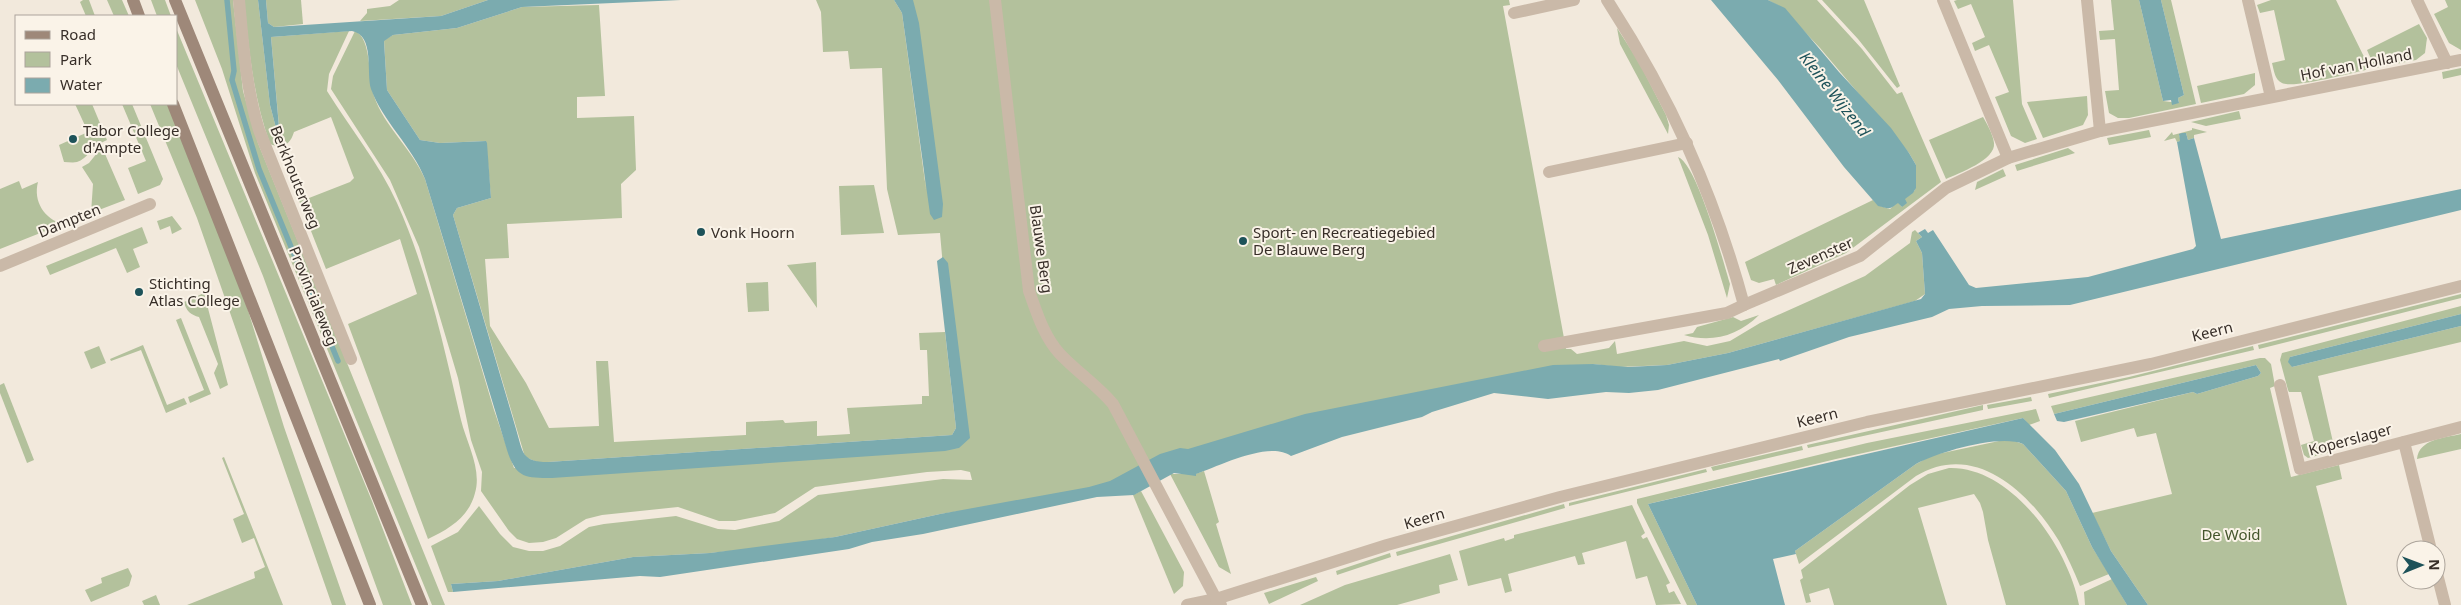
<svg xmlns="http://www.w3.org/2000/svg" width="2461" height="605" font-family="'Noto Sans',sans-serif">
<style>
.green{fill:#b3c19c}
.water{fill:#7babaf}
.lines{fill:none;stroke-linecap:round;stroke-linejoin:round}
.stream{stroke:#7babaf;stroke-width:5.5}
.minor{stroke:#cab9a8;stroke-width:12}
.tertiary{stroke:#cab9a8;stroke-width:12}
.secondary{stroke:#9e8879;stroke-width:12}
.poi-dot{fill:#1d5259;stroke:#faf3e8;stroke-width:2}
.labels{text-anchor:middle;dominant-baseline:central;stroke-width:4;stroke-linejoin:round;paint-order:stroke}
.street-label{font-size:15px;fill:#372e28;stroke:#faf3e8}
.poi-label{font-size:15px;fill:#372e28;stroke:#faf3e8;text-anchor:start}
.park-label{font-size:15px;fill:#44552c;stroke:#faf3e8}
.water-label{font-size:16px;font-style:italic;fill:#1d5259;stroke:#faf3e8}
</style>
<rect width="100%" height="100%" fill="#f2e9dc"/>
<g class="green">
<polygon points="83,0 89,0 95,16 86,16 80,2"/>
<polygon points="107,0 122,0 129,16 114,16"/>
<polygon points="151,0 165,0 171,16 157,16"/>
<polygon points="195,0 233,0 243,91 258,143 445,605 432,605 255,173 222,69"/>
<path d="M 244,0 L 258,0 L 270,105 L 276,128 L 279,126 L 271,37 L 349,31 L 329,74 L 327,91 C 350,128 379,163 397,203 C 428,272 444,347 461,420 C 467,444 482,469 475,493 C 469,517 449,529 428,539 L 348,324 L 417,294 L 400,239 L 326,269 L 298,198 L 309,198 L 350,182 L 354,178 L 352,173 L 331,117 L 294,132 C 290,145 283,149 270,144 C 253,97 249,49 244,0 Z"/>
<polygon points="266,0 301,0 303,24 274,27 268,23"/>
<polygon points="399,0 488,0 441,16 360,21 367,13 367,9 390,6"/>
<path d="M 816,0 L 894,0 L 902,13 L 926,189 L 907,0 L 1509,0 L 1510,5 L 1503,6 L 1566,349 L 1571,349 L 1577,354 L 1609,348 L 1615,341 L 1617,354 L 1684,341 L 1707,346 L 1730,341 L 1760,323 L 1865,276 L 1910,243 L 1912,232 L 1915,230 L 1922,237 L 1916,241 L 1922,253 L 1925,294 L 1915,301 L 1728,353 L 1667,365 L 1619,367 L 1593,364 L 1441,397 L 1124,487 L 940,514 L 835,537 L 773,547 L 710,553 L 633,557 L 498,581 L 451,584 L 453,592 L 448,592 L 431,546 L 458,532 L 479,506 L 500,534 L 513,547 L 529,551 L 543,551 L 560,546 L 589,527 L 604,524 L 676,516 L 718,529 L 735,530 L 779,521 L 818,495 L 943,479 L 972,480 L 970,472 L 961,470 L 927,472 L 815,487 L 775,513 L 735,521 L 719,521 L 678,507 L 602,515 L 586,519 L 556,538 L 543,542 L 529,543 L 517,539 L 509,531 L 481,491 L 482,472 L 471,440 L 458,378 L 419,247 L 390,180 L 331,89 L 333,76 L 355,31 C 372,38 368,79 374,96 C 384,126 412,149 425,179 L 494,410 L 514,468 L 959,448 L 940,233 L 898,235 L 887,189 L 882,68 L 850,69 L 848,51 L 823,52 L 821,12 Z"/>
<path d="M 1768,0 L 1817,0 L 1862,49 L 1897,94 L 1902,92 L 1941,182 L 1846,253 L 1776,285 L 1774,279 L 1759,283 L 1751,280 L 1745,262 L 1873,200 C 1878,206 1883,207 1890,209 L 1898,202 L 1902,207 L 1904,199 L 1915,190 L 1916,165 L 1909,153 L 1820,48 L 1781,7 Z"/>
<polygon points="1822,0 1864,0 1900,86 1897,88 1858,39"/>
<polygon points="1957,0 2013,0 2022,104 2037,139 2025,143 2011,136 1995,97 2009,92 1989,45 1975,51 1972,43 1985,37 1971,4 1958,9 1954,1"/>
<polygon points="2111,0 2139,0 2163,101 2179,103 2178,98 2184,95 2161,0 2171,0 2196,104 2129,118 2118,118 2109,113 2105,91 2119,90 2115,39 2100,40 2099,31 2114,30"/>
<path d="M 2271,0 L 2336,0 L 2370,69 C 2355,72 2293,89 2282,83 C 2275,80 2274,71 2272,63 L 2285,60 L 2274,10 L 2260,13 L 2257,5 Z"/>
<polygon points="2445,0 2461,0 2461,50 2449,43 2434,14 2448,7"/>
<polygon points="599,5 605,96 577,97 577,118 634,116 636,170 621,184 622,218 507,224 509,258 485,259 490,326 526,383 549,428 599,426 596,361 608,361 614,442 746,435 746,422 783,420 785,423 817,421 817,436 850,434 847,408 922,404 922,396 929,396 927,350 920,350 919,333 945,332 956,428 952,435 548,462 537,462 525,457 453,215 457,208 491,198 486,141 440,143 420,140 387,90 384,40 393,35 457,28 522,7"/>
<polygon points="2419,24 2427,38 2425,53 2416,60 2375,68 2367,50"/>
<polygon points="176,28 372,501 412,605 383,605 263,276 176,64"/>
<polygon points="1617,28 1639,62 1666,115 1669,125 1668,134 1620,44"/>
<polygon points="2461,68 2461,75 2443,79 2442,72"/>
<polygon points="2255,73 2255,85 2244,94 2201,103 2197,86"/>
<polygon points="2087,96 2088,115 2083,125 2043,138 2027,102"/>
<path d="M 75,104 L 92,104 L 107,140 C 94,145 87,159 77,162 C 73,163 68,162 64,162 L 59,145 L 88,132 Z"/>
<polygon points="122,104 132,104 163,179 160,185 138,194 128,168 146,161"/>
<polygon points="150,104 168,104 243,294 284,427 346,605 332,605 197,218"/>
<polygon points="2239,111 2241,119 2206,126 2191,122"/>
<path d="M 1983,117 C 1987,124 1993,134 1994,143 C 1996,160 1959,173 1946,179 L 1929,140 Z"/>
<polygon points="2192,128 2207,132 2194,135 2194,138 2188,140 2186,133 2179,135 2181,141 2177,142 2175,138 2164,141 2172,132 2173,135 2192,130"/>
<polygon points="2149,130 2151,137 2109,145 2107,138"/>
<polygon points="102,147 125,200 91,213 93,184 82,167 89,163"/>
<polygon points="2068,148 2075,153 2017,171 2015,165"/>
<path d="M 1678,157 C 1697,164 1723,261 1730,284 L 1727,298 L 1708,235 Z"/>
<polygon points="2003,169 2006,176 1975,190 1977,182"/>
<path d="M 19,181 L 22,189 L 38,182 C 33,201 44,219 63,224 L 0,249 L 0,189 Z"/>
<polygon points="874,185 884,233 841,235 839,186"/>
<polygon points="172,216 182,229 172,234 170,226 160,230 157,221"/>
<polygon points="142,227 148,243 133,249 140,267 127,273 116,248 50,275 46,266"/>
<polygon points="816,262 816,263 817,308 787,265"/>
<polygon points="768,282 769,311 748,312 746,283"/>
<path d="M 204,293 L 228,385 L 220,389 L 214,373 L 218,364 L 199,317 C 191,315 186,311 184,302 Z"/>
<polygon points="2461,294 2461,298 2259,349 2258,345"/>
<polygon points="2461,306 2461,314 2290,357 2292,367 2461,326 2461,342 2318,376 2335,451 2308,458 2304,455 2301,445 2314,441 2301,392 2289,392 2288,390 2280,360 2282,353"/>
<path d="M 1759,315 C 1738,336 1712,343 1684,335 L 1693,333 L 1697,327 L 1733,317 L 1741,321 Z"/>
<polygon points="181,318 211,394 190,403 188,397 204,390 176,320"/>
<polygon points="143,345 167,405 184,398 187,404 166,413 141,350 111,361 110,359"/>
<polygon points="99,346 106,363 91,369 84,352"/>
<polygon points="2253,346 2254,350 2049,398 2048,394 2129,377"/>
<polygon points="2260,358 2265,358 2271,364 2275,386 2270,388 2291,477 2339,465 2342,479 2316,486 2347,605 2148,605 2111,551 2092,513 2172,494 2156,433 2137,437 2134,428 2081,442 2075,421 2193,392 2197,394 2258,376 2261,373 2256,365 2054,414 2051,406"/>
<polygon points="4,383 34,460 27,463 0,393 0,385"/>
<polygon points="2031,397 2032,401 1988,409 1987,405"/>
<polygon points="1983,405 1983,410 1808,448 1807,445"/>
<polygon points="2036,409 2040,421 2029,425 2023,418 1836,459 1648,504 1697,605 1687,605 1637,503 1637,499 1867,443"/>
<path d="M 2461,434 L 2461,449 L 2417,459 C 2419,439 2444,438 2461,434 Z"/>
<path d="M 1999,441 L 2014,441 L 2023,444 L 2066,491 L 2092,547 L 2109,574 L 2080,586 C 2074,571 2067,556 2059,541 C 2030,493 1975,440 1916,476 L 1799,564 L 1795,551 L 1916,464 L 1933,455 Z"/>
<polygon points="1802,446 1803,450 1713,471 1711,467"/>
<polygon points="224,457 283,605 187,605 255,578 254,572 265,567 254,538 242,543 233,519 244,514 222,458"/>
<path d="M 1949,468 C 2012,466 2069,549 2079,605 L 2006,605 L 1988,540 L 1983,512 L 1980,503 L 1974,494 L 1918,508 L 1947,605 L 1834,605 L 1829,588 L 1809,594 L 1811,602 L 1806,603 L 1800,580 L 1803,578 L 1801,570 L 1910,485 L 1928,474 Z"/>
<polygon points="1706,469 1707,472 1569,506 1569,503"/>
<polygon points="1204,471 1219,522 1216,524 1231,574 1219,567 1170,474 1195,474"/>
<polygon points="1141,491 1184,572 1183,586 1174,594 1133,495"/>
<polygon points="1564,504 1565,508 1397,556 1396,552"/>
<polygon points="1632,505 1645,533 1641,536 1643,539 1647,537 1670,583 1666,585 1669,593 1674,591 1681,604 1656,605 1647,576 1636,579 1626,541 1582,553 1585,564 1578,565 1575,556 1508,574 1512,591 1505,593 1501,578 1468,586 1459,551 1504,538 1505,541 1514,538 1514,535"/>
<polygon points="1390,553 1391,557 1337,575 1336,571"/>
<polygon points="1450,554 1458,580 1439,585 1440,593 1397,605 1300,605 1345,585"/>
<polygon points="128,568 132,576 129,586 91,602 85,590 102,583 101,578"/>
<polygon points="1316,577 1318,581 1269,604 1264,593"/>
<polygon points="2112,579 2127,605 2085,605 2084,592"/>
<polygon points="156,595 160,605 144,605 142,601"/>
</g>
<g class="water">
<path d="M 258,0 L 266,0 L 268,23 L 274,27 L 441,16 L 488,0 L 681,0 L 522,7 L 457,28 L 393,35 L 384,41 L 387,90 L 420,140 L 440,143 L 486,141 L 487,143 L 491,198 L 457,208 L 453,215 L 516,429 C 523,452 521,462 548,462 L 952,435 L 956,428 L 937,261 L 943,257 L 948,263 L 970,438 L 959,448 L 945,451 L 552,478 C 525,478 516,478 507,450 L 425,179 C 412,146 383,122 371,89 C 366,73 375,35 352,31 L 271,37 L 279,127 L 276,128 L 270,105 Z"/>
<polygon points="894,0 913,0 919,23 943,204 942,217 934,220 930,214 902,13"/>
<path d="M 1711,0 L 1768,0 L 1785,8 L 1839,72 L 1891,128 L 1909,153 L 1916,165 L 1916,188 L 1913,193 L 1905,199 L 1907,203 L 1902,207 L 1898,203 C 1888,211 1888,208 1878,206 L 1844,167 L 1778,80 Z"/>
<polygon points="2139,0 2161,0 2184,95 2178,98 2179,103 2172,105 2171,100 2163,101"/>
<path d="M 2182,133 L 2186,133 L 2188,140 L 2194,138 L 2221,239 L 2461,189 L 2461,210 L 2070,305 L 1982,306 L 1949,309 L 1932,317 L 1849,337 L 1780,361 L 1779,359 L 1658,390 L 1629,393 L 1606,392 L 1548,399 L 1494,393 L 1432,412 L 1422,417 L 1342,437 L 1291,456 C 1270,440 1219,466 1196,474 L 1196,476 L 1174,473 L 1134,495 L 1097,497 L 923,534 L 872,542 L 849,549 L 660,577 L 640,576 L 453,592 L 451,584 L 498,581 L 633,557 L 710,553 L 835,537 L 940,514 L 1089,487 L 1110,481 L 1160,454 L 1180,448 L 1188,449 L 1305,414 L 1553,365 L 1593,364 L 1628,367 L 1667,365 L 1728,353 L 1921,299 L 1925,294 L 1922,253 L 1916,241 L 1922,237 L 1918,233 L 1925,229 L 1928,233 L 1933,230 L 1969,285 L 1976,288 L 2088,277 L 2193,249 L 2196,246 L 2177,142 L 2180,141 L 2179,134 Z"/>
<polygon points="2461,314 2461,326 2292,367 2288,362 2290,357"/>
<polygon points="2256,365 2261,373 2258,376 2197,394 2193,392 2064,422 2057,421 2054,414"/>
<path d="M 2023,418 L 2055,450 L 2079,484 L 2111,551 L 2148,605 L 2127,605 L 2092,547 L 2066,491 L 2023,444 C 1999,434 1939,452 1916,464 L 1795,551 L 1796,554 L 1773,559 L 1785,605 L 1697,605 L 1648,504 Z"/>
</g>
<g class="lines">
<polyline class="stream" points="227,0 234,71 232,80 259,169 338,361"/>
<g class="minor">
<path d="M 239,0 C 243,44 246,88 259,130 L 351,359"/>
<path d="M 995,0 L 1029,291 C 1037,313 1044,337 1060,354 C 1077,372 1097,385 1113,404 L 1216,599 L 1187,605"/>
<path d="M 1607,0 C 1670,97 1714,194 1744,305 L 1860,256 L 1946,188 L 2008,158 L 2100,131 L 2461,60"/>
<polyline points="1943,0 2008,158"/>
<polyline points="2087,0 2100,131"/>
<polyline points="2248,0 2271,97"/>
<polyline points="2417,0 2447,63"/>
<polyline points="1514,13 1574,0"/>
<polyline points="1549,172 1687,143"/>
<polyline points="0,266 150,204"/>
<polyline points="1544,346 1727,313 1744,305"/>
<polyline points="2280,385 2300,469 2461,427"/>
<polyline points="2404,442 2431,550"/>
<polyline points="2436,570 2445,605"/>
</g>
<polyline class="tertiary" points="1221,605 1216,599 1387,545 1560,497 1867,422 2151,364 2461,286"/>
<g class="secondary">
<polyline points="133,0 139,16"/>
<polyline points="175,0 422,605"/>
<polyline points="173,104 370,605"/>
</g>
</g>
<g class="poi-dot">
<circle cx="73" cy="139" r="5"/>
<circle cx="701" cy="232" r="5"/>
<circle cx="1243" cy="241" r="5"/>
<circle cx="139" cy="292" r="5"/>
</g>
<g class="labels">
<g class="street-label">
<text transform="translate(2356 64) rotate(-11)">Hof van Holland</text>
<text transform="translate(296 177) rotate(68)">Berkhouterweg</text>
<text transform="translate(69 220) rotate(-22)">Dampten</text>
<text transform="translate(1042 249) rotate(82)">Blauwe Berg</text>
<text transform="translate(1820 255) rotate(-24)">Zevenster</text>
<text transform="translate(314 296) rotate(68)">Provincialeweg</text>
<text transform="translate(2212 331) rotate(-14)">Keern</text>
<text transform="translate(1817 417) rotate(-14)">Keern</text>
<text transform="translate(2350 439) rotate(-15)">Koperslager</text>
<text transform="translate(1424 518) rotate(-16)">Keern</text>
</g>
<g class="poi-label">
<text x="83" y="130">Tabor College<tspan x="83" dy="17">d'Ampte</tspan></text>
<text x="711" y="232">Vonk Hoorn</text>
<text x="1253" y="232">Sport- en Recreatiegebied<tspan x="1253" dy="17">De Blauwe Berg</tspan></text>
<text x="149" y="283">Stichting<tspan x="149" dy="17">Atlas College</tspan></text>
</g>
<g class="park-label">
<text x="2231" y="534">De Woid</text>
</g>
<g class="water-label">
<text transform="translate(1835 94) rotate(52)">Kleine Wijzend</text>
</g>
</g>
<rect x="15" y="15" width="162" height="90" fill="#faf3e8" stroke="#aca49b"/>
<rect x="25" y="31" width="25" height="8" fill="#9e8879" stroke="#aca49b"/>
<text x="60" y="40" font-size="15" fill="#372e28">Road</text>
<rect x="25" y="52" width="25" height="15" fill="#b3c19c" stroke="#aca49b"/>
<text x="60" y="65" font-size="15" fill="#372e28">Park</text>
<rect x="25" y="78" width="25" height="15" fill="#7babaf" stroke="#aca49b"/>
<text x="60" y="90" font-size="15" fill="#372e28">Water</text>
<g transform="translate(2421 565) rotate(89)"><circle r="24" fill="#faf3e8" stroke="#aca49b"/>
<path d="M0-4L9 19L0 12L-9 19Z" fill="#1d5259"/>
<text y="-8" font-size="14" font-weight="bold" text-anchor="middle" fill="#372e28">N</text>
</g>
</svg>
